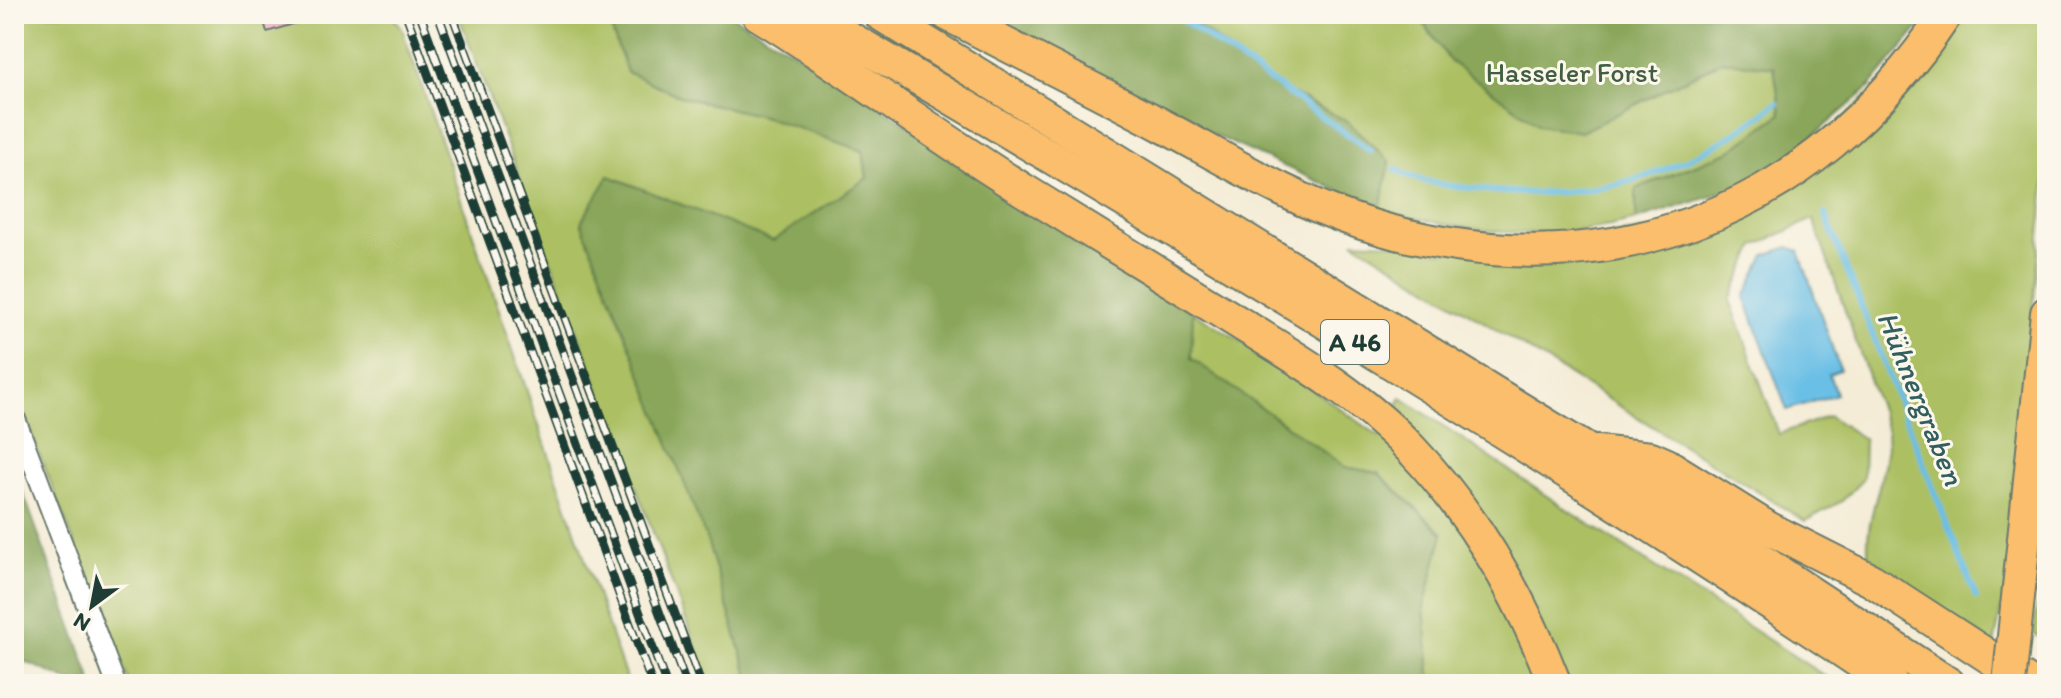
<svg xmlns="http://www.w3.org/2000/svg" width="2061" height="698" font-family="Itim,sans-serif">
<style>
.green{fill:#acc064;stroke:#667e4c;stroke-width:2}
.forest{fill:#89a65a;stroke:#547247;stroke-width:2}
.water{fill:#6abfe6;stroke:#447e8d;stroke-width:2}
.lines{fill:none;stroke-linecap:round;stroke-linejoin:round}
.stream{stroke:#6abfe6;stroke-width:6}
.building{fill:#e4a0b6}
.minor-casing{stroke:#6a7a6d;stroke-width:22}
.motorway-casing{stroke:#6a7a6d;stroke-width:36}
.minor{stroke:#fff;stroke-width:18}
.motorway{stroke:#fabe6d;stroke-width:32}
.rail-casing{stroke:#1f3d34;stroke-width:9}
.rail{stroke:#fbf7ec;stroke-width:6;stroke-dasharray:18;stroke-linecap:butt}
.motorway-bridge-casing{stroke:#6a7a6d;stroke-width:36;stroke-linecap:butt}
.motorway-bridge{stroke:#fabe6d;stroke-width:32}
.labels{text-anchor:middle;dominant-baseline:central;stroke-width:6;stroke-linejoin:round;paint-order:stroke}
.shield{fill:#fbf7ec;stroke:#61756b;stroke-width:2}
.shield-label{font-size:26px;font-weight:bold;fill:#1f3d34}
.park-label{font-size:28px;fill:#425e40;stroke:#fbf7ec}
.water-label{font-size:30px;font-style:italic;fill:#325e60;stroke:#fbf7ec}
</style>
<rect width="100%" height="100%" fill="#fbf7ec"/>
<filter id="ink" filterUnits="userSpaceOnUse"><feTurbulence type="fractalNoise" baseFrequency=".0125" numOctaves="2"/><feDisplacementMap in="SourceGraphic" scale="16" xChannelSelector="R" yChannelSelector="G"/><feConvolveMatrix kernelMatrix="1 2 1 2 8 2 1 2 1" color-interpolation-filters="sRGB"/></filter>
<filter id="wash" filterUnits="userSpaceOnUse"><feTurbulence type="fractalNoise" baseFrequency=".006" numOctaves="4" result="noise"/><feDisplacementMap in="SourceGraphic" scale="32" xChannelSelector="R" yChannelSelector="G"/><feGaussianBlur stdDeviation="1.8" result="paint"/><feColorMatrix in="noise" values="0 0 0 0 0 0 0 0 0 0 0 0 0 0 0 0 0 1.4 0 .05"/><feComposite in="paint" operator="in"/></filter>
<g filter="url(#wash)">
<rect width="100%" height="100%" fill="#f4ecd6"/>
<g class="green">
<polygon points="14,14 390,14 401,26 628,684 130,684 14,390"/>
<polygon points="458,14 606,14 627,72 682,97 766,117 863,151 867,178 773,241 609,176 708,543 751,684 710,684"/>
<path d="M 1180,14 L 1417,14 L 1450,61 L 1539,125 L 1581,132 L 1722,61 L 1774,67 L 1781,114 L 1728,152 L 1636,189 L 1636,220 C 1549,243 1466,233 1380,209 L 1390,162 L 1347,121 L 1278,87 Z"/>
<path d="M 1957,14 L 2047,14 L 2047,162 L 2008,576 L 1994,645 L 1869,561 C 1862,516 1890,476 1887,430 L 1813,219 L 1755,246 L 1730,300 L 1779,434 L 1829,416 L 1864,439 L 1863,479 L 1842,501 L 1805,521 L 1353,241 L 1393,243 L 1442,252 L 1731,221 Z"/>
<polygon points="1193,312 1266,356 1379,436 1402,398 1566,509 1837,684 1441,684 1430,675 1424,607 1443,533 1378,473 1345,467 1190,358"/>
<polygon points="2047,491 2047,642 2034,634"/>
</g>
<g class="forest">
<polygon points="606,14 729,14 818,66 1193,312 1191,358 1345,467 1378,473 1443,534 1424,607 1430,674 1441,684 751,684 708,543 581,222 609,176 773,241 867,178 863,151 766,117 682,97 627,72"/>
<polygon points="968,14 1180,14 1188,18 1278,87 1347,121 1390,162 1380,209 1176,118"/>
<polygon points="1417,14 1930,14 1870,87 1775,169 1709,197 1636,220 1636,189 1728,152 1781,114 1774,67 1722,61 1581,132 1539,125 1450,61"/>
<polygon points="14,468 93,684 77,684 14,657"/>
</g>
<polygon class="water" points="1789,247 1799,251 1840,370 1829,374 1836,394 1787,410 1745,297 1765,255"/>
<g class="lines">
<g class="stream">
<polyline points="1174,14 1371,151"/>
<path d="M 1395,169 C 1422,184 1447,185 1477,189 C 1593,204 1686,176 1777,103"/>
<polyline points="1825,214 1976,597"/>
</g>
</g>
<g id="blocks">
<polygon class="building" points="262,14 312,14 313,18 267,32"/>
</g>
</g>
<g filter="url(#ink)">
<use href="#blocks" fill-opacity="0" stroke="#6a7a6d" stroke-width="2"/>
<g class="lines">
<defs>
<polyline id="minor" points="14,414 116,684"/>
<g id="motorway">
<path d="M 758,14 C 849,70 934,135 1025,191 C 1097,236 1169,279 1241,324 C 1300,360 1363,398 1411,449 C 1476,517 1521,597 1555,684"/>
<path d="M 809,14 C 1175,229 1540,447 1892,684"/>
<polyline points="880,14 1689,513 1949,684"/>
<path d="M 947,14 C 1020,52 1094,89 1167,128 C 1230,162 1294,201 1362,223 C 1597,298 1812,218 1946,14"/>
<polyline points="1597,452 1651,458 1667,465 1768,528 1871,580 2031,684"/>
<polyline points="2017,607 2047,313"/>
</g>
</defs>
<use href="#minor" class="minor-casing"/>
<use href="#motorway" class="motorway-casing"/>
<use href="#minor" class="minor"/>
<use href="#motorway" class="motorway"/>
<defs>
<g id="rail">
<polyline points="406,14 652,684"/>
<polyline points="420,14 666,684"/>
<polyline points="438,14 686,684"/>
<polyline points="452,14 701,684"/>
</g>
</defs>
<use href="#rail" class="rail-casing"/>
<use href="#rail" class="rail"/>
<defs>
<polyline id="motorway-bridge" points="2009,684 2017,607"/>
</defs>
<use href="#motorway-bridge" class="motorway-bridge-casing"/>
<use href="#motorway-bridge" class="motorway-bridge"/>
</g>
</g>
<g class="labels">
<rect class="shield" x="1321" y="320" width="68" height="44" rx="6"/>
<g class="shield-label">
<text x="1355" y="342">A 46</text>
</g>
<g class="park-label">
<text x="1572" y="72">Hasseler Forst</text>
</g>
<g class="water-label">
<text transform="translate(1921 398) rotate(68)">Hühnergraben</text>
</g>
</g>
<rect width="2061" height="698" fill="none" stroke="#fbf7ec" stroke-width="48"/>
<g transform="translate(92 606) rotate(212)" stroke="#fbf7ec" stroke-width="6" paint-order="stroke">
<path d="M0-6L14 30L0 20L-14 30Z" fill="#1f3d34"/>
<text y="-12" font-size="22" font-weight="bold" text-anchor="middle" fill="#1f3d34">N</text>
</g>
</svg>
